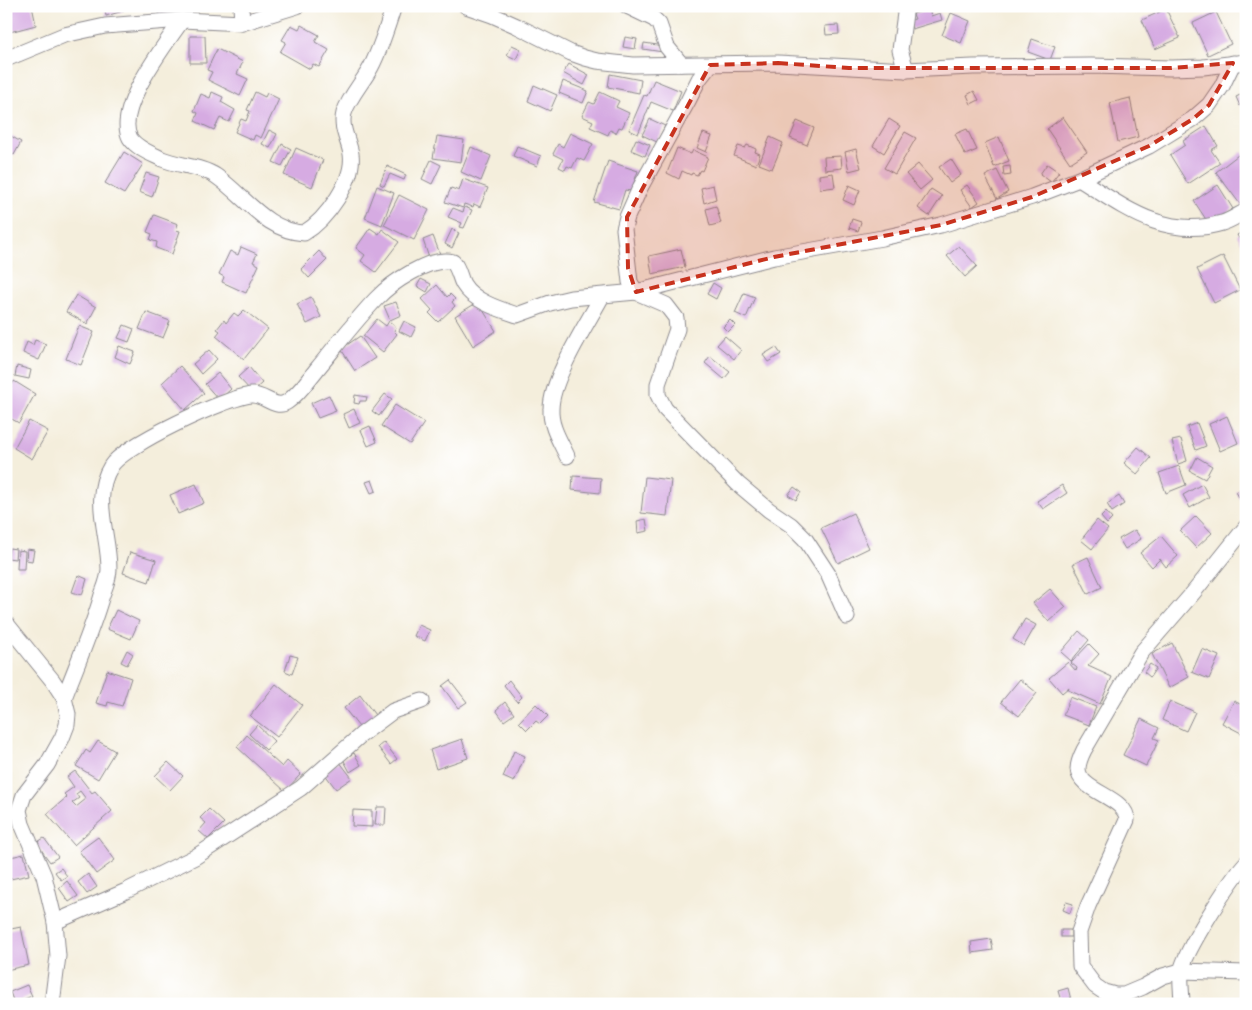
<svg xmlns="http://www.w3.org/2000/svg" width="1252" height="1010" font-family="'Libre Caslon Text',serif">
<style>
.building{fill:#d6abe2;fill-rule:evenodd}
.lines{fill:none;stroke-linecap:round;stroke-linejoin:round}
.minor-casing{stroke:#8b888c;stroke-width:17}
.minor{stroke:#fff;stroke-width:15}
.marked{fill:#c8321e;fill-opacity:0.2;stroke:#c8321e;stroke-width:4;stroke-dasharray:10 6;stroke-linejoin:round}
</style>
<rect width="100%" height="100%" fill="#fff"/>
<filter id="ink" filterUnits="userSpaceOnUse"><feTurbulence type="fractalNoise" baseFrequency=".02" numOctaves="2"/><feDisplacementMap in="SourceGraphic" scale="10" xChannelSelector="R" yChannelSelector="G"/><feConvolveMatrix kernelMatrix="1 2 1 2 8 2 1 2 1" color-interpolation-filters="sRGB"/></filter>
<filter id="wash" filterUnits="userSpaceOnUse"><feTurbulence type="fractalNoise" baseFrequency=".0096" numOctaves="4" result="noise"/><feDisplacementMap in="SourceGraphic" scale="20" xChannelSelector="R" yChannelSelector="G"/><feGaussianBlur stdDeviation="1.12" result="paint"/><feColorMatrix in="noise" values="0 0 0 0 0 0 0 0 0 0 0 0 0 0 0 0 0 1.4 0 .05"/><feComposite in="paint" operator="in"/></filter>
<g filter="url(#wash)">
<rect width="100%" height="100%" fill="#f4eedc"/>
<g id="blocks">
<g class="building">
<polygon points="6,6 32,6 36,25 6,33"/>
<polygon points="104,6 122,6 123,11 106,16"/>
<polygon points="154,6 179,6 163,18"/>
<polygon points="929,9 931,16 940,13 942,20 912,29 910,20 915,19 913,14"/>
<polygon points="1166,9 1180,38 1155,49 1142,20"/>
<polygon points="1216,12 1231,44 1208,55 1193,23"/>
<polygon points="951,13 970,21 961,43 942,35"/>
<polygon points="291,25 299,29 301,25 319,35 315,42 329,50 319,67 313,64 310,69 280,52 286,42 282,40"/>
<polygon points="838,25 839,34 826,35 825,26"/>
<polygon points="190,36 205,36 206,63 190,63"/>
<polygon points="625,37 637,39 635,49 623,47"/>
<polygon points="1032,39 1055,47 1050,60 1028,52"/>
<polygon points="644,43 664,46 663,52 643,49"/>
<polygon points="512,45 521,49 516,59 507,55"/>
<polygon points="217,49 243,62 237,74 248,79 240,96 208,80 212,72 207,70"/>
<polygon points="569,64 589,75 584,85 563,73"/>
<polygon points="610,74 641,80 639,93 608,87"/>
<polygon points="654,80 681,91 673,111 651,102 638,134 629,130 644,95 647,96"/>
<polygon points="563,81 588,91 583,103 559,93"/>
<polygon points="534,85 557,95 550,111 528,101"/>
<polygon points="974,91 979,100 971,104 967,95"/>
<polygon points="212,92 223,97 221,102 235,110 229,122 220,118 214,130 195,121 198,113 194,111 201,94 210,98"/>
<polygon points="255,92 265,97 267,93 279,99 261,138 255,135 253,140 235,132 241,119 246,121 250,111 247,110"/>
<polygon points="600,92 619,101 616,107 629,113 622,128 619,127 616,133 610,130 608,135 590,127 593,121 582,116 589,102 594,104"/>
<polygon points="1246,92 1246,103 1240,106 1236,97"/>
<polygon points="1130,98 1138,137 1118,142 1110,103"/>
<polygon points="1063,117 1087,152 1070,163 1047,129"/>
<polygon points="650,119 665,126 657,142 642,135"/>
<polygon points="889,119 900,126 884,153 873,146"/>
<polygon points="797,121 814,128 807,145 790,138"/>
<polygon points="1206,126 1218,146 1211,150 1220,163 1188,184 1170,155 1185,145 1183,141"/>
<polygon points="967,129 977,150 965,155 955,134"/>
<polygon points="269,130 277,134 270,148 262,144"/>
<polygon points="905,132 916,138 895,174 884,168"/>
<polygon points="570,133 593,144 584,161 577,158 572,168 567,166 565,170 559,167 563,159 553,154 558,144 563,147"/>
<polygon points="703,133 712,136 706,152 697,148"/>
<polygon points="9,135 21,142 14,155 6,150 6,141"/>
<polygon points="437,136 464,140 461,162 433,158"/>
<polygon points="770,137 783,143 772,169 759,164"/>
<polygon points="999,137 1009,161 994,167 985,143"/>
<polygon points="636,139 650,145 645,156 631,150"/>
<polygon points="282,144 291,149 282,166 273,162"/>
<polygon points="747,145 756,149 755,152 760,154 756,165 734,156 738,146 745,148"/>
<polygon points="517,146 541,156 537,166 513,156"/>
<polygon points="471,147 491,156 481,181 461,172"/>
<polygon points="296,148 323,160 312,187 284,175"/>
<polygon points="677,148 691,154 693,150 708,157 702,171 700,170 697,175 692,173 691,175 682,171 679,179 667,173"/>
<polygon points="856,149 861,168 849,171 845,152"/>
<polygon points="124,152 143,164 124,194 105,183"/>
<polygon points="1242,152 1246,157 1246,206 1243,208 1216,172"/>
<polygon points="841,156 842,168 825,170 824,157"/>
<polygon points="951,159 961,175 950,183 939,167"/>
<polygon points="431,160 441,165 432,184 422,179"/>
<polygon points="608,161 638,171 631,191 625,190 619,209 594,202"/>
<polygon points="918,164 932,180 920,190 906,174"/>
<polygon points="1047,164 1059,172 1051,182 1040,174"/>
<polygon points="387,166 406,175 404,180 390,174 384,186 380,184"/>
<polygon points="1010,166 1011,175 1004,176 1003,167"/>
<polygon points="997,170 1008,192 997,199 985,176"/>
<polygon points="146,173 159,177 152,197 139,192"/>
<polygon points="833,173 835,187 820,189 819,175"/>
<polygon points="463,179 488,188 480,207 474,204 473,207 464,204 463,208 445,202 451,188 459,191"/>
<polygon points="713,185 716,199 704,203 701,188"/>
<polygon points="849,185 860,190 854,205 843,200"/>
<polygon points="967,185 979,202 972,207 960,190"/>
<polygon points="1218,185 1233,209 1209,224 1194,201"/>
<polygon points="377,186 394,193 382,225 365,218"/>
<polygon points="931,189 942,196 929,216 918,208"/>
<polygon points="399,195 429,210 414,240 384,225"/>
<polygon points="716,206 721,223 710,226 706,209"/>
<polygon points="465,207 472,210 464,228 460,227 462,223 448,217 453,208 463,212"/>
<polygon points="154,215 178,224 176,230 180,231 172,254 156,248 157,242 150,240 152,234 147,232"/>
<polygon points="852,219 861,222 858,231 849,228"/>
<polygon points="370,228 379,234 382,229 399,242 376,272 361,261 365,255 356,248"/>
<polygon points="452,229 459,233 452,248 445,244"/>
<polygon points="1246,230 1246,250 1237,235"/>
<polygon points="433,236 440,254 429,258 423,240"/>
<polygon points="959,246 977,266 965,277 947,256"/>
<polygon points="241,247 257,254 253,262 259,265 246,293 222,282 224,277 219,274 230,251 238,255"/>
<polygon points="681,249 685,267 652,274 649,256"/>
<polygon points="319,251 327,260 309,278 301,269"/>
<polygon points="1223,256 1240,290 1214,303 1197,269"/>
<polygon points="421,279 431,284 427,292 417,286"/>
<polygon points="713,283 721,288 716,299 707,294"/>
<polygon points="437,285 447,297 450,294 455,299 452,302 455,306 438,322 429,313 432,310 422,299"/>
<polygon points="744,293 755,297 746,318 735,313"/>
<polygon points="76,295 96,307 87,324 66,312"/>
<polygon points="311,297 321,317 307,324 297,304"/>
<polygon points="396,302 401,315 390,320 384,306"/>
<polygon points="478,302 496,331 473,346 455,316"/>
<polygon points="244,310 268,329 244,359 216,336 220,331 217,329 224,320 226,323 234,313 238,316"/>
<polygon points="146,312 170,321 163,338 139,329"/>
<polygon points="377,319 386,326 389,321 396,327 394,331 397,334 383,352 363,336"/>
<polygon points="730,320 735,325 728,332 723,327"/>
<polygon points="404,321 416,327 411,337 399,331"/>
<polygon points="124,325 134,329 129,342 118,338"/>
<polygon points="79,326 94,332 81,365 66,359"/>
<polygon points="360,336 375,358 355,371 341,349"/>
<polygon points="725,336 741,350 734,359 717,345"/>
<polygon points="35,340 46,344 39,360 23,353 27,342 33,345"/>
<polygon points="119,346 135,352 130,364 115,357"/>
<polygon points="776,347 781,354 768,362 763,355"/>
<polygon points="209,350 217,359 201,374 193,364"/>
<polygon points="710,356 730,372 724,379 705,363"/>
<polygon points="17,366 31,370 29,379 15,376"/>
<polygon points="180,366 204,393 185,410 162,383"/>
<polygon points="249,367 262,383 252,392 238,377"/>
<polygon points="218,373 231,389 219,400 205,384"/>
<polygon points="14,381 35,394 19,423 6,416 6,395"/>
<polygon points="385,394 392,399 379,416 372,411"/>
<polygon points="329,395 336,411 318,418 311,403"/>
<polygon points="355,395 367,397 366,401 360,401 359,404 354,403"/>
<polygon points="395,405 424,423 410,444 381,426"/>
<polygon points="354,409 360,423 349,428 343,414"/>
<polygon points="1227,416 1238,443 1220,451 1209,424"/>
<polygon points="29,421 48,431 32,459 14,448"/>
<polygon points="1197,423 1206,446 1196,450 1187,427"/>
<polygon points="370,426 377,442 368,446 361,430"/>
<polygon points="1181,439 1187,461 1178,464 1172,441"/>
<polygon points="1138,447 1151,458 1137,474 1124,463"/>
<polygon points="1197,457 1212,466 1205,479 1190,471"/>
<polygon points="1179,466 1186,485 1166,493 1159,473"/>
<polygon points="573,476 601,478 600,493 572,490"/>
<polygon points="645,477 671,480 667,516 641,513"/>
<polygon points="372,480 376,491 371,493 366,482"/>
<polygon points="196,484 204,503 178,514 170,495"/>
<polygon points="1202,484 1209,497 1190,508 1183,495"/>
<polygon points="1062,485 1067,493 1043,509 1037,501"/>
<polygon points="1246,486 1246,509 1236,492"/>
<polygon points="794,487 801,492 796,500 788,495"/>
<polygon points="1119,496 1124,504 1112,512 1107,504"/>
<polygon points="1106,512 1112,519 1107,524 1101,517"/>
<polygon points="853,513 869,548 838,563 821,528"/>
<polygon points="1196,516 1212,533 1196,548 1180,531"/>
<polygon points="646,519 648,531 638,533 637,521"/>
<polygon points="1097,520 1108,529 1092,549 1081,540"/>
<polygon points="1135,530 1141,539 1125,549 1119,539"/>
<polygon points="1161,536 1178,556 1166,567 1160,559 1152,567 1140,553"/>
<polygon points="9,548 16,549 15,559 8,558"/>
<polygon points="27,549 34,550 32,561 26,560"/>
<polygon points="18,550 25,551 24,569 17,569"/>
<polygon points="130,552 156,560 149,582 123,573"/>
<polygon points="1088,557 1102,587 1088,594 1073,564"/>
<polygon points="78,575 87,579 82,595 72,592"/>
<polygon points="1050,589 1066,607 1049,622 1033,603"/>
<polygon points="116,610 139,621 131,639 107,629"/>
<polygon points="1025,619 1036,625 1024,646 1013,639"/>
<polygon points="419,625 430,630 425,641 414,636"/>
<polygon points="1079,631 1089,640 1071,661 1061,652"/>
<polygon points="1172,643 1189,677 1169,688 1152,654"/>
<polygon points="1089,644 1099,654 1088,666 1112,677 1100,704 1068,690 1069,687 1062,693 1049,678 1068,662 1076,671 1077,668 1071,663"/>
<polygon points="1202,649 1219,656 1209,679 1192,672"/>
<polygon points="127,650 133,654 127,665 121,662"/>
<polygon points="290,655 298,657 292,674 285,671"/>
<polygon points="1150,664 1156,668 1150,677 1144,672"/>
<polygon points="107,670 131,678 122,706 108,702 107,706 96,703"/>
<polygon points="1020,679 1037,693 1019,716 1001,702"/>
<polygon points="450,680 467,702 458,708 442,686"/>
<polygon points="509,680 522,697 517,702 504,685"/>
<polygon points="276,684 302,705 277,737 250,716"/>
<polygon points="360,695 375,715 359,727 344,708"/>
<polygon points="1070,697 1096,707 1089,725 1063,715"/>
<polygon points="1170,701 1195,712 1186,731 1162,720"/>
<polygon points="1234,701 1246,707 1246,728 1243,734 1222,723"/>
<polygon points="505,702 514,714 504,721 496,710"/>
<polygon points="536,704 548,716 540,724 536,721 527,730 519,722"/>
<polygon points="1141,719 1159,728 1154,738 1159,740 1146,766 1123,755"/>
<polygon points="257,725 274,741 266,750 249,734"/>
<polygon points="247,735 282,767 287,761 301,774 285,791 237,747"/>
<polygon points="462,739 468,758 436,769 430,750"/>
<polygon points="98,741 115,751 98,779 76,766 86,750 90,753"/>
<polygon points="384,742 397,759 391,764 378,747"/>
<polygon points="514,751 525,756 514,782 503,777"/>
<polygon points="354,753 361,765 350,772 343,759"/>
<polygon points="339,761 352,778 336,789 324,773"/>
<polygon points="168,762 183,776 170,790 155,776"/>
<path d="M 75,771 L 92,793 L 95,791 L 112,811 L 74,845 L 47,814 L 67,797 L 64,794 L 74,787 L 67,777 ZM 80,791 L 86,799 L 76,807 L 72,803 L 79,798 L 76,794 Z"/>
<polygon points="377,807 386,807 385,825 375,825"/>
<polygon points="209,809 224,823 208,839 199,831 206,823 200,818"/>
<polygon points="353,810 372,811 372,827 352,826"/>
<polygon points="98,837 115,860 96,874 79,851"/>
<polygon points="44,838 58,857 50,862 36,843"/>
<polygon points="24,854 29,875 6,880 6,858"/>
<polygon points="61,868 67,876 61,880 55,872"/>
<polygon points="88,874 97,887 87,894 78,882"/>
<polygon points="67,881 78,896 69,902 59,888"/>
<polygon points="1066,902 1073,904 1070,913 1063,910"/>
<polygon points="21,927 29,965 6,970 6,930"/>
<rect x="1061" y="930" width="10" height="7"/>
<polygon points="991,939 993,950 972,953 971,942"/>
<polygon points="27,985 32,996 14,1003 10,992"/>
<polygon points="1068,988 1072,1004 1062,1004 1058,991"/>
</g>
</g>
</g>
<g filter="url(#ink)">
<use href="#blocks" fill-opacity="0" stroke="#8b888c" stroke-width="1"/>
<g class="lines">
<defs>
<g id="minor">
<polyline points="241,6 242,23"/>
<polyline points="466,6 492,15 517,26 571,53 585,58 597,61 633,65 778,63 906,70 973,67 1091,66 1171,68 1203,67 1246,62"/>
<polyline points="627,6 654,19 659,24 667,47 681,64"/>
<path d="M 182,20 C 166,44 114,109 130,138 C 136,148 152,154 162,159 C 179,166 201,166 216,176 C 245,196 266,231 304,233 C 326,220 355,180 351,154 C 349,141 340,128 344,113 C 349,97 363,82 371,67 C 381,48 387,27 394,6"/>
<polyline points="6,59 64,35 105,26 182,20 242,23 297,6"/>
<polyline points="710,65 699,79 688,101 640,188 627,217 624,229 630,282 636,292 666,305 676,318 677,329 658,384 658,395 665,409 738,484 769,510 791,525 805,539 828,574 847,617"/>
<polyline points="906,70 900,50 906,6"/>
<path d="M 1079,179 C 1124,207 1165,240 1222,223 C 1230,221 1238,215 1246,211"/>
<path d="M 567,456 C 560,441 550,426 551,409 C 551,379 587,324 602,296"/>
<path d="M 1246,527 L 1193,593 L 1141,653 L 1084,750 C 1081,756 1078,762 1078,769 C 1079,792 1127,797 1127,820 L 1088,906 L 1079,932 L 1080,966 L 1095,986 L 1104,992 L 1115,995 L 1124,995 L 1143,987 L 1163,976 L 1181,971 L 1246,973"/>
<polyline points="6,623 53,681 64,698 68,714 67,725 62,738 47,765 24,795 19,810 22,824 44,876 55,922 58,956 52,1004"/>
<path d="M 64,698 C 77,664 92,630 102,595 C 105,587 109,578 109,569 C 109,534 91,498 111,466 C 124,445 226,397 252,395 C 264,394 275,410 287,402 C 299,394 308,380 317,369 C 337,345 355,321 376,299 C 391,283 430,256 453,262 C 459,269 459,276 463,284 C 473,301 499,309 517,315 L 550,303 L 571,298 L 636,292 L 774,257 L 882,238 L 941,225 L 1032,197 L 1079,179 L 1149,146 L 1193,119 L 1209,105 L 1222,86 L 1233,63"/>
<polyline points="55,922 126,891 195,857 301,788 361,735 393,711 422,701"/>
<path d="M 1182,1004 C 1182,994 1180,983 1181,973 C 1183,953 1231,879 1246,863"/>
</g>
</defs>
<use href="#minor" class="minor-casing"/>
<use href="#minor" class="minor"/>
</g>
</g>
<path class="marked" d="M 778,63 L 849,68 L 1171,68 L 1233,63 L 1209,105 L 1193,119 L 1149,146 L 1032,197 L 941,225 L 774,257 L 636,292 L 628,268 L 627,217 L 710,65 Z"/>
<rect width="1252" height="1010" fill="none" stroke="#fff" stroke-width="25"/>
</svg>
